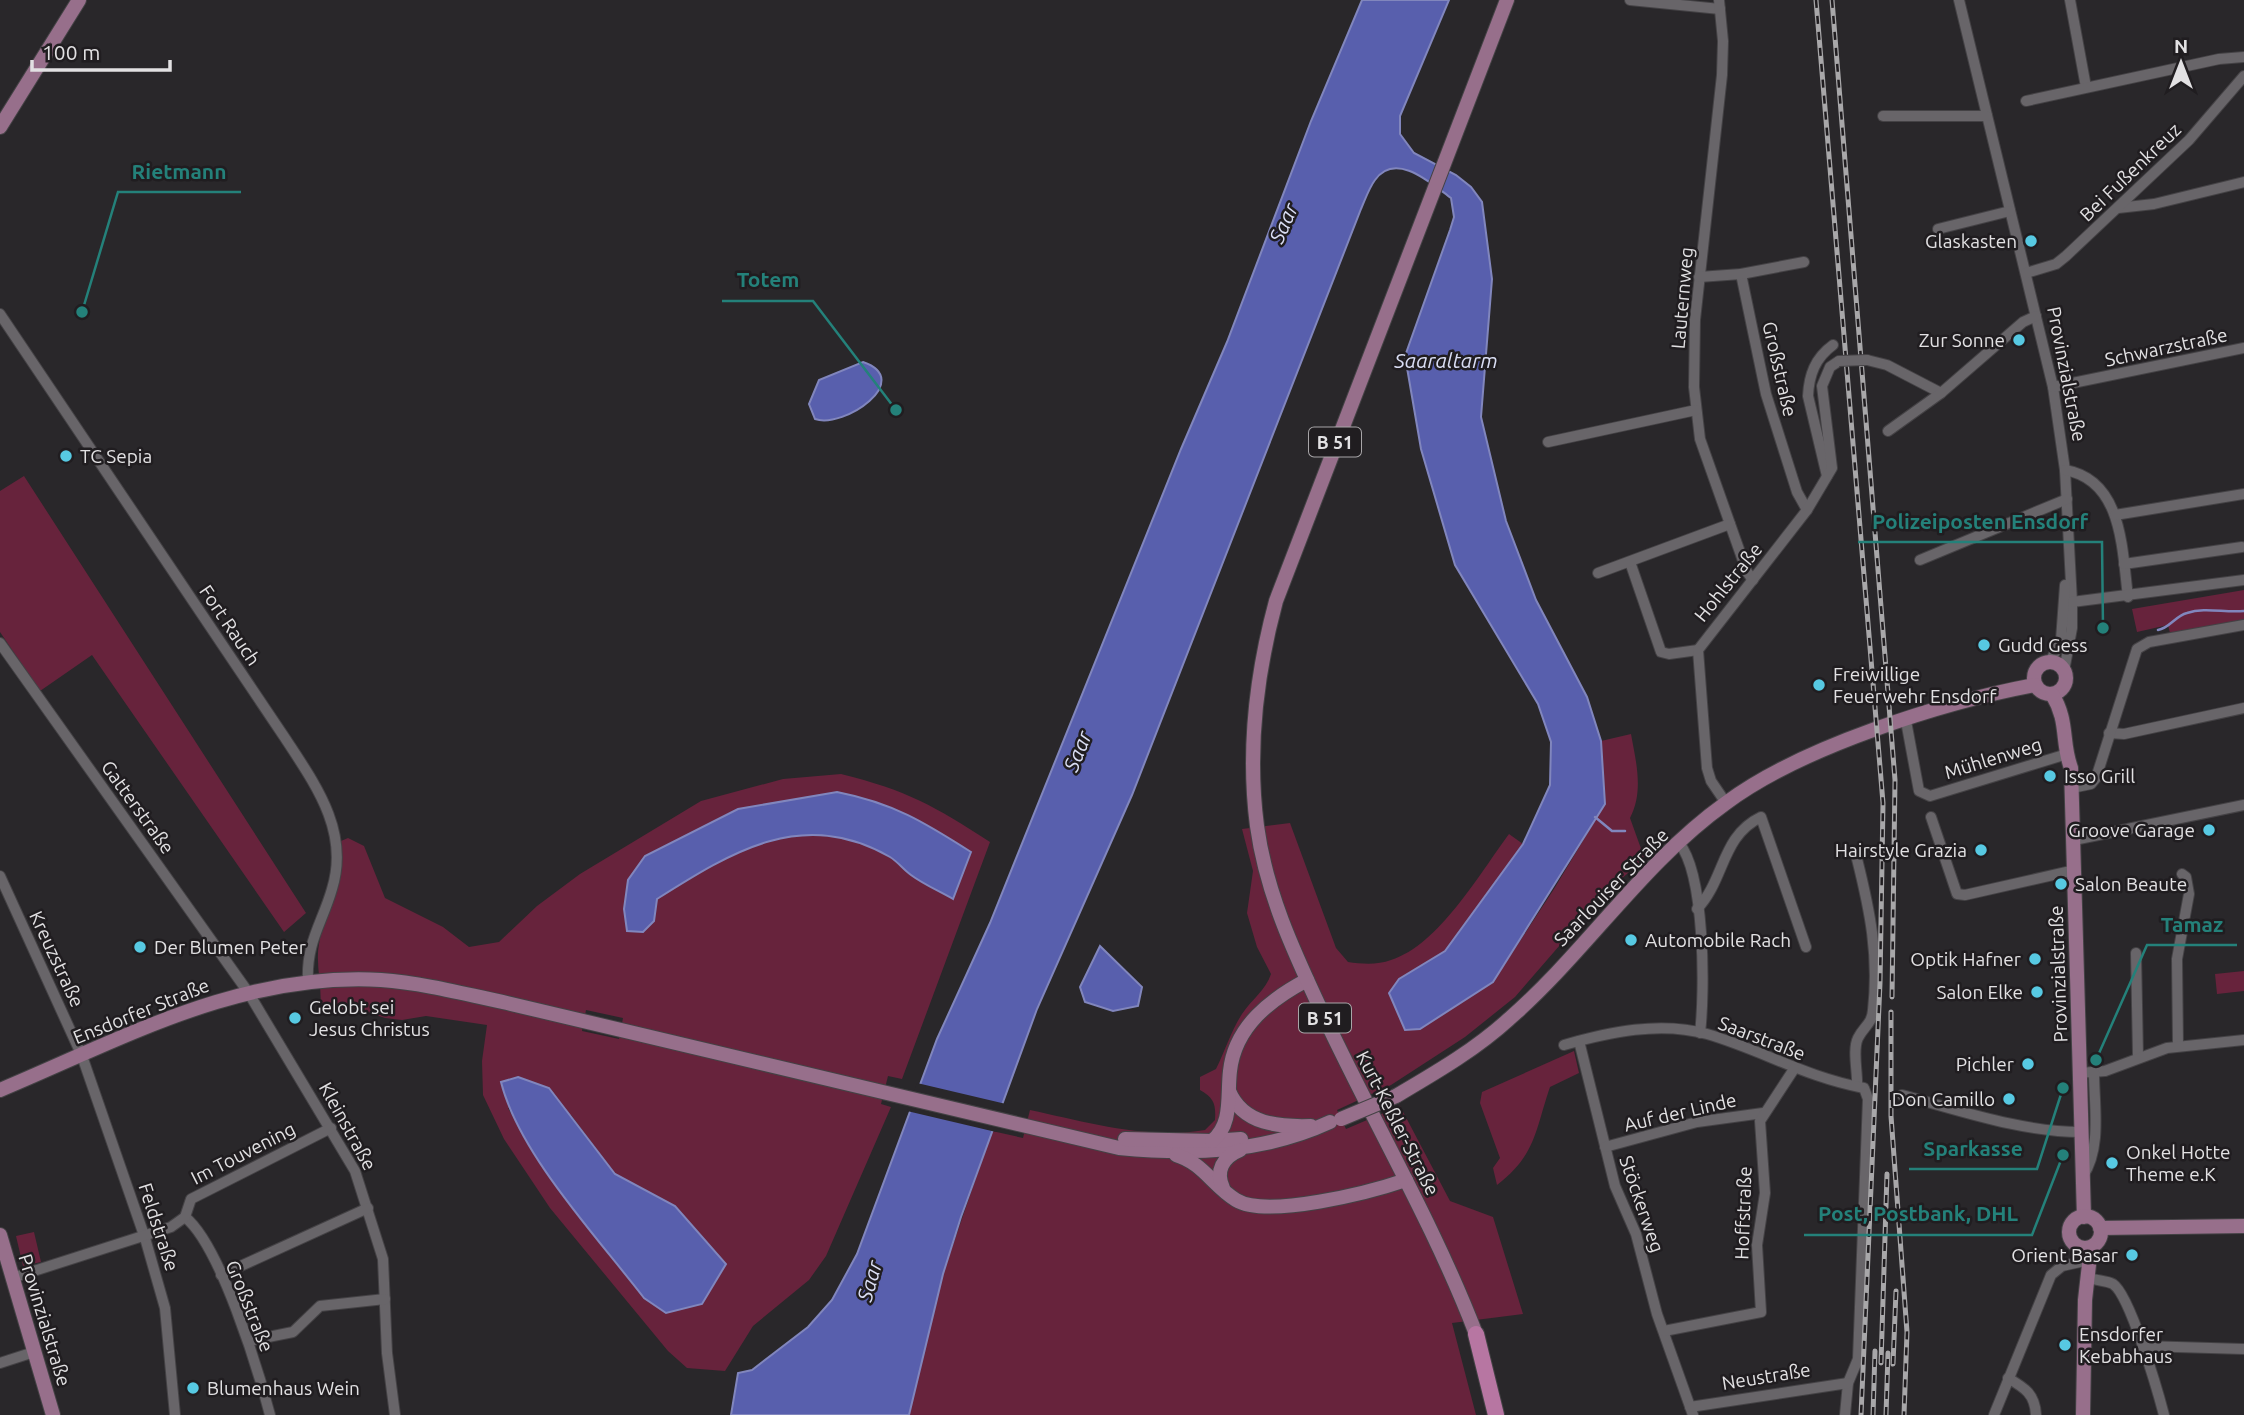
<svg xmlns="http://www.w3.org/2000/svg" width="2244" height="1415" font-family="Ubuntu,sans-serif">
<style>
.green{fill:#67233c;fill-rule:evenodd}
.water{fill:#585fad;stroke:#8186bd;stroke-width:2}
.pier{fill:#29272a}
.lines{fill:none;stroke-linecap:round;stroke-linejoin:round}
.stream{stroke:#8186bd;stroke-width:2.5}
.minor-casing{stroke:#444245;stroke-width:12}
.major-casing{stroke:#444245;stroke-width:16}
.highway-casing{stroke:#444245;stroke-width:18}
.minor{stroke:#686569;stroke-width:10}
.major{stroke:#976f8b;stroke-width:14}
.highway{stroke:#b776a2;stroke-width:16}
.rail-casing{stroke:#a8a7a9;stroke-width:5}
.rail{stroke:#201d20;stroke-width:2.5;stroke-dasharray:8;stroke-linecap:butt}
.minor-bridge-casing{stroke:#444245;stroke-width:12;stroke-linecap:butt}
.major-bridge-casing{stroke:#444245;stroke-width:16;stroke-linecap:butt}
.minor-bridge{stroke:#686569;stroke-width:10}
.major-bridge{stroke:#976f8b;stroke-width:14}
.poi-dot{fill:#57c9e2;stroke:#201d20;stroke-width:2.5}
.labels{text-anchor:middle;dominant-baseline:central;stroke-width:5;stroke-linejoin:round;paint-order:stroke}
.shield{fill:#201d20;stroke:#a8a6a8;stroke-width:2}
.shield-label{font-size:18px;font-weight:bold;fill:#e2e1e3}
.street-label{font-size:19px;fill:#e2e1e3;stroke:#201d20}
.poi-label{font-size:19px;fill:#e2e1e3;stroke:#201d20;text-anchor:start}
.water-label{font-size:21px;font-style:italic;fill:#dadef4;stroke:#201d20}
.leader{fill:none;stroke:#24817a;stroke-width:2.5}
.callout-dot{fill:#24817a;stroke:#201d20;stroke-width:2.5}
.callout-label{font-size:21px;text-anchor:middle;font-weight:bold;fill:#24817a;stroke:#201d20;stroke-width:5;stroke-linejoin:round;paint-order:stroke}
</style>
<rect width="100%" height="100%" fill="#29272a"/>
<g class="green">
<polygon points="24,476 306,913 284,932 92,655 40,691 0,632 0,491"/>
<polygon points="2244,590 2244,620 2170,633 2168,625 2137,632 2132,609"/>
<path d="M 1631,734 C 1636,762 1644,791 1630,818 L 1644,857 L 1639,864 L 1586,908 L 1573,930 L 1515,997 L 1465,1037 L 1391,1085 L 1337,1110 L 1346,1129 L 1400,1106 L 1450,1201 L 1493,1217 L 1523,1314 L 1452,1323 L 1476,1415 L 909,1415 L 943,1274 L 992,1131 L 1023,1138 L 1030,1110 C 1086,1122 1148,1140 1205,1130 L 1215,1120 C 1216,1104 1214,1098 1200,1090 L 1200,1077 L 1216,1069 C 1225,1051 1231,1031 1242,1014 C 1251,1000 1266,990 1271,974 L 1257,947 L 1247,913 L 1253,871 L 1242,829 L 1290,823 L 1336,948 L 1348,962 C 1362,964 1378,965 1391,960 C 1439,945 1480,873 1509,834 L 1523,844 L 1445,951 L 1399,979 L 1420,1029 L 1493,982 L 1554,889 L 1605,804 L 1601,741 Z"/>
<path d="M 841,774 C 906,790 935,806 990,842 L 902,1079 L 888,1076 L 881,1104 L 891,1107 L 826,1256 L 809,1280 L 753,1326 L 725,1371 L 687,1368 L 668,1351 L 550,1208 L 504,1139 L 483,1095 L 482,1061 L 487,1025 L 426,1016 L 402,1020 L 385,1018 L 358,1009 L 320,1010 C 323,988 315,965 319,944 C 326,904 343,886 341,841 L 348,838 L 364,846 L 385,898 L 443,927 L 469,947 L 499,942 L 537,906 L 580,874 L 701,801 L 783,779 ZM 837,792 L 971,852 L 953,898 C 940,892 923,884 911,875 C 903,870 898,862 890,857 C 803,807 733,851 657,899 L 653,921 L 643,932 L 645,856 L 738,809 ZM 586,1010 L 623,1018 L 619,1039 L 582,1031 ZM 508,1108 L 571,1115 L 615,1174 L 644,1298 L 538,1160 Z"/>
<polygon points="2244,971 2244,991 2217,994 2215,974"/>
<path d="M 1574,1051 L 1579,1073 L 1550,1087 C 1535,1131 1536,1155 1497,1185 L 1493,1168 L 1500,1158 L 1480,1103 L 1482,1092 Z"/>
<polygon points="34,1232 41,1262 23,1266 16,1236"/>
</g>
<g class="water">
<path d="M 1362,0 L 1449,0 L 1400,116 L 1400,134 L 1414,153 L 1456,175 L 1471,187 L 1482,202 L 1492,279 L 1481,417 L 1506,521 L 1536,600 L 1587,697 L 1601,741 L 1605,804 L 1493,982 L 1420,1029 L 1405,1030 L 1389,993 L 1399,979 L 1445,951 L 1523,844 L 1550,785 L 1551,742 L 1538,704 L 1455,565 L 1421,449 L 1405,356 L 1450,230 L 1454,217 L 1451,198 C 1433,185 1396,150 1375,180 C 1369,188 1365,200 1361,209 L 1132,795 L 1037,1009 L 961,1217 L 943,1274 L 909,1415 L 731,1415 L 738,1373 L 752,1370 L 808,1327 L 832,1300 L 857,1254 L 937,1039 L 990,923 L 1181,449 L 1227,342 L 1311,121 Z"/>
<path d="M 863,362 C 915,380 844,429 815,419 L 809,404 L 819,380 Z"/>
<path d="M 837,792 C 893,803 924,822 971,852 L 953,899 C 939,891 923,884 911,875 C 903,869 898,862 890,857 C 803,807 733,851 657,899 L 654,921 L 643,932 L 627,931 L 624,909 L 628,880 L 645,856 L 738,809 Z"/>
<polygon points="1100,946 1142,987 1138,1006 1113,1011 1085,1002 1080,987"/>
<path d="M 518,1077 L 549,1088 L 615,1174 L 675,1206 L 726,1264 L 702,1304 L 666,1313 L 644,1298 C 598,1238 519,1154 501,1082 Z"/>
</g>
<polygon class="pier" points="917,1083 1006,1104 996,1132 907,1111"/>
<g class="lines">
<g class="stream">
<path d="M 2158,630 C 2170,628 2175,616 2187,613 C 2205,607 2225,613 2244,611"/>
<polyline points="1595,817 1612,831 1625,831"/>
</g>
<defs>
<g id="minor">
<polyline points="1630,0 1720,9"/>
<polyline points="1719,0 1723,41 1722,75 1695,320 1694,387 1700,439 1747,572 1753,580"/>
<polyline points="1959,0 2053,387 2065,470 2072,602 2072,628 2064,671"/>
<polyline points="2070,0 2086,87"/>
<polyline points="2026,101 2219,59 2244,57"/>
<polyline points="1883,116 1987,116"/>
<polyline points="2118,208 2154,204 2244,182"/>
<polyline points="1938,229 2010,211"/>
<polyline points="2026,273 2056,264 2066,256 2189,140 2244,76"/>
<polyline points="1741,274 1766,394 1797,492 1807,510"/>
<polyline points="1699,277 1741,274 1804,262"/>
<path d="M 0,314 L 285,738 C 315,784 350,831 332,889 C 322,924 306,942 308,982"/>
<polyline points="1867,360 1887,365 1941,393"/>
<polyline points="2053,387 2244,348"/>
<polyline points="1888,431 1941,393 2023,322 2036,316"/>
<polyline points="1548,442 1696,410"/>
<path d="M 2065,470 C 2123,480 2122,550 2128,597"/>
<path d="M 1827,476 L 1808,396 C 1809,375 1815,358 1833,345"/>
<polyline points="2115,515 2244,494"/>
<polyline points="1920,560 2067,499"/>
<polyline points="1630,562 1661,652 1669,654 1698,650"/>
<polyline points="2124,564 2242,547"/>
<polyline points="1598,573 1730,524"/>
<polyline points="2072,602 2244,580"/>
<polyline points="0,643 248,992 355,1171 383,1259 387,1353 395,1415"/>
<polyline points="2050,662 2061,640 2065,585"/>
<polyline points="1906,721 1919,791 1930,796 2067,754"/>
<polyline points="2109,733 2124,734 2244,708"/>
<polyline points="2072,788 2091,784 2096,778 2137,649 2149,642 2244,625"/>
<polyline points="1726,803 1711,781 1707,768 1698,650 1807,510 1832,468 1822,386 1830,367 1839,361"/>
<polyline points="1931,817 1957,894 1965,895 2075,870"/>
<polyline points="2074,840 2244,805"/>
<path d="M 1679,843 C 1705,874 1705,991 1700,1033"/>
<path d="M 1857,859 C 1870,911 1879,955 1873,1010 C 1872,1024 1864,1026 1858,1038 C 1852,1050 1858,1073 1857,1086"/>
<polyline points="0,876 82,1056 145,1238 165,1308 175,1415"/>
<path d="M 1697,909 C 1725,880 1721,836 1761,817 L 1806,947"/>
<polyline points="2136,953 2138,1056"/>
<polyline points="1579,1041 1615,1186 1636,1234 1657,1314 1693,1415"/>
<path d="M 1564,1045 C 1609,1032 1660,1021 1707,1034 C 1762,1050 1805,1077 1864,1088 L 1868,1099 L 1858,1359 L 1848,1383 L 1845,1415"/>
<polyline points="2178,1046 2177,959 2189,894 2186,877 2182,874"/>
<polyline points="2080,1073 2105,1071 2167,1048 2244,1040"/>
<path d="M 1902,1095 C 1959,1110 2021,1132 2081,1132"/>
<polyline points="1605,1147 1697,1122 1763,1113"/>
<path d="M 2083,1176 C 2102,1147 2094,1106 2094,1072"/>
<path d="M 185,1217 C 220,1245 258,1369 270,1415"/>
<polyline points="221,1275 368,1208"/>
<path d="M 2087,1277 C 2095,1281 2106,1280 2113,1284 C 2130,1295 2158,1392 2164,1415"/>
<polyline points="12,1278 171,1227 185,1217 191,1199 331,1128"/>
<polyline points="1664,1331 1761,1312 1757,1245 1765,1193 1760,1121 1794,1069"/>
<polyline points="249,1341 293,1332 320,1306 385,1299"/>
<polyline points="2143,1346 2244,1349"/>
<polyline points="0,1363 34,1352"/>
<path d="M 2008,1378 C 2025,1388 2035,1394 2036,1415"/>
<polyline points="1690,1407 1848,1383"/>
<polyline points="1994,1415 2051,1275 2062,1266 2080,1262"/>
</g>
<g id="major">
<polyline points="0,127 79,0"/>
<circle cx="2050" cy="678" r="16"/>
<path d="M 2052,694 C 2069,722 2061,741 2071,768 L 2084,1217"/>
<path d="M 0,1090 C 124,1038 241,972 381,980 C 423,983 465,994 507,1003 L 1119,1148 C 1191,1155 1263,1153 1330,1122"/>
<path d="M 1229,1091 C 1243,1125 1280,1127 1311,1126"/>
<path d="M 1396,1096 C 1435,1073 1475,1050 1509,1019 C 1586,952 1642,863 1726,803 C 1801,747 1944,702 2035,685"/>
<polyline points="1125,1139 1212,1141 1241,1139"/>
<path d="M 1212,1141 C 1233,1124 1227,1096 1230,1071 C 1235,1026 1271,999 1307,980"/>
<path d="M 1176,1155 C 1203,1163 1213,1186 1236,1200 C 1267,1219 1371,1192 1406,1180"/>
<path d="M 1223,1188 C 1215,1171 1223,1157 1240,1150"/>
<circle cx="2085" cy="1232" r="16"/>
<polyline points="2100,1228 2244,1226"/>
<polyline points="0,1235 53,1415"/>
<path d="M 1476,1334 C 1433,1222 1371,1118 1321,1010 C 1293,950 1266,892 1257,826 C 1247,749 1256,675 1276,601 L 1507,0"/>
<polyline points="2083,1415 2085,1300 2091,1247"/>
</g>
<polyline id="highway" points="1476,1334 1496,1415"/>
</defs>
<use href="#minor" class="minor-casing"/>
<use href="#major" class="major-casing"/>
<use href="#highway" class="highway-casing"/>
<use href="#minor" class="minor"/>
<use href="#major" class="major"/>
<use href="#highway" class="highway"/>
<defs>
<g id="rail">
<polyline points="1816,0 1883,803 1880,983 1861,1415"/>
<polyline points="1832,0 1895,780 1892,997"/>
<polyline points="1891,1012 1891,1116 1907,1332 1904,1415"/>
<polyline points="1881,1363 1887,1174"/>
<polyline points="1893,1364 1896,1291"/>
<polyline points="1873,1415 1875,1351"/>
<polyline points="1886,1415 1888,1353"/>
</g>
</defs>
<use href="#rail" class="rail-casing"/>
<use href="#rail" class="rail"/>
<defs>
<polyline id="minor-bridge" points="1839,361 1867,360"/>
<polyline id="major-bridge" points="1341,1119 1396,1096"/>
</defs>
<use href="#minor-bridge" class="minor-bridge-casing"/>
<use href="#major-bridge" class="major-bridge-casing"/>
<use href="#minor-bridge" class="minor-bridge"/>
<use href="#major-bridge" class="major-bridge"/>
</g>
<g class="poi-dot">
<circle cx="2031" cy="241" r="7"/>
<circle cx="2019" cy="340" r="7"/>
<circle cx="66" cy="456" r="7"/>
<circle cx="1984" cy="645" r="7"/>
<circle cx="1819" cy="685" r="7"/>
<circle cx="2050" cy="776" r="7"/>
<circle cx="2209" cy="830" r="7"/>
<circle cx="1981" cy="850" r="7"/>
<circle cx="2061" cy="884" r="7"/>
<circle cx="1631" cy="940" r="7"/>
<circle cx="140" cy="947" r="7"/>
<circle cx="2035" cy="959" r="7"/>
<circle cx="2037" cy="992" r="7"/>
<circle cx="295" cy="1018" r="7"/>
<circle cx="2028" cy="1064" r="7"/>
<circle cx="2009" cy="1099" r="7"/>
<circle cx="2112" cy="1163" r="7"/>
<circle cx="2132" cy="1255" r="7"/>
<circle cx="2065" cy="1345" r="7"/>
<circle cx="193" cy="1388" r="7"/>
</g>
<g class="labels">
<g class="shield">
<rect x="1309" y="427.5" width="52" height="29" rx="5"/>
<rect x="1299" y="1003.5" width="52" height="29" rx="5"/>
</g>
<g class="shield-label">
<text x="1335" y="442">B 51</text>
<text x="1325" y="1018">B 51</text>
</g>
<g class="street-label">
<text transform="translate(2130 172) rotate(-44)">Bei Fußenkreuz</text>
<text transform="translate(1682 298) rotate(-85)">Lauternweg</text>
<text transform="translate(2166 347) rotate(-12)">Schwarzstraße</text>
<text transform="translate(1780 369) rotate(77)">Großstraße</text>
<text transform="translate(2067 374) rotate(79)">Provinzialstraße</text>
<text transform="translate(1728 582) rotate(-51)">Hohlstraße</text>
<text transform="translate(230 625) rotate(56)">Fort Rauch</text>
<text transform="translate(1993 758) rotate(-17)">Mühlenweg</text>
<text transform="translate(138 807) rotate(54)">Gatterstraße</text>
<text transform="translate(1611 887) rotate(-46)">Saarlouiser Straße</text>
<text transform="translate(57 959) rotate(65)">Kreuzstraße</text>
<text transform="translate(2058 974) rotate(-92)">Provinzialstraße</text>
<text transform="translate(141 1011) rotate(-22)">Ensdorfer Straße</text>
<text transform="translate(1762 1038) rotate(21)">Saarstraße</text>
<text transform="translate(1680 1112) rotate(-13)">Auf der Linde</text>
<text transform="translate(1398 1123) rotate(63)">Kurt-Keßler-Straße</text>
<text transform="translate(348 1126) rotate(61)">Kleinstraße</text>
<text transform="translate(243 1153) rotate(-27)">Im Touvening</text>
<text transform="translate(1642 1204) rotate(71)">Stöckerweg</text>
<text transform="translate(1743 1213) rotate(-88)">Hoffstraße</text>
<text transform="translate(159 1227) rotate(72)">Feldstraße</text>
<text transform="translate(250 1306) rotate(68)">Großstraße</text>
<text transform="translate(45 1320) rotate(73)">Provinzialstraße</text>
<text transform="translate(1766 1376) rotate(-9)">Neustraße</text>
</g>
<g class="poi-label">
<text x="2017" y="241" text-anchor="end">Glaskasten</text>
<text x="2005" y="340" text-anchor="end">Zur Sonne</text>
<text x="80" y="456">TC Sepia</text>
<text x="1998" y="645">Gudd Gess</text>
<text x="1833" y="674">Freiwillige<tspan x="1833" dy="22">Feuerwehr Ensdorf</tspan></text>
<text x="2064" y="776">Isso Grill</text>
<text x="2195" y="830" text-anchor="end">Groove Garage</text>
<text x="1967" y="850" text-anchor="end">Hairstyle Grazia</text>
<text x="2075" y="884">Salon Beaute</text>
<text x="1645" y="940">Automobile Rach</text>
<text x="154" y="947">Der Blumen Peter</text>
<text x="2021" y="959" text-anchor="end">Optik Hafner</text>
<text x="2023" y="992" text-anchor="end">Salon Elke</text>
<text x="309" y="1007">Gelobt sei<tspan x="309" dy="22">Jesus Christus</tspan></text>
<text x="2014" y="1064" text-anchor="end">Pichler</text>
<text x="1995" y="1099" text-anchor="end">Don Camillo</text>
<text x="2126" y="1152">Onkel Hotte<tspan x="2126" dy="22">Theme e.K</tspan></text>
<text x="2118" y="1255" text-anchor="end">Orient Basar</text>
<text x="2079" y="1334">Ensdorfer<tspan x="2079" dy="22">Kebabhaus</tspan></text>
<text x="207" y="1388">Blumenhaus Wein</text>
</g>
<g class="water-label">
<text transform="translate(1283 223) rotate(-66)">Saar</text>
<text x="1446" y="360">Saaraltarm</text>
<text transform="translate(1077 751) rotate(-68)">Saar</text>
<text transform="translate(869 1281) rotate(-74)">Saar</text>
</g>
</g>
<path class="leader" d="M82 312L118 192H241M896 410L813 301H722M2103 628L2102 542H1858M2096 1060L2147 945H2237M2063 1088L2037 1169H1909M2063 1155L2032 1235H1804"/>
<g class="callout-dot">
<circle cx="82" cy="312" r="7"/>
<circle cx="896" cy="410" r="7"/>
<circle cx="2103" cy="628" r="7"/>
<circle cx="2096" cy="1060" r="7"/>
<circle cx="2063" cy="1088" r="7"/>
<circle cx="2063" cy="1155" r="7"/>
</g>
<g class="callout-label">
<text x="179" y="179">Rietmann</text>
<text x="768" y="287">Totem</text>
<text x="1980" y="529">Polizeiposten Ensdorf</text>
<text x="2192" y="932">Tamaz</text>
<text x="1973" y="1156">Sparkasse</text>
<text x="1918" y="1221">Post, Postbank, DHL</text>
</g>
<g transform="translate(2181 63)" stroke="#201d20" stroke-width="5" paint-order="stroke">
<path d="M0-5L12 26L0 18L-12 26Z" fill="#e2e1e3"/>
<text y="-10" font-size="19" font-weight="bold" text-anchor="middle" fill="#e2e1e3">N</text>
</g>
<path d="M32 60v10h138v-10" fill="none" stroke="#e2e1e3" stroke-width="3.5"/>
<text x="42" y="60" font-size="21" fill="#e2e1e3" stroke="#201d20" stroke-width="5" paint-order="stroke">100 m</text>
</svg>
